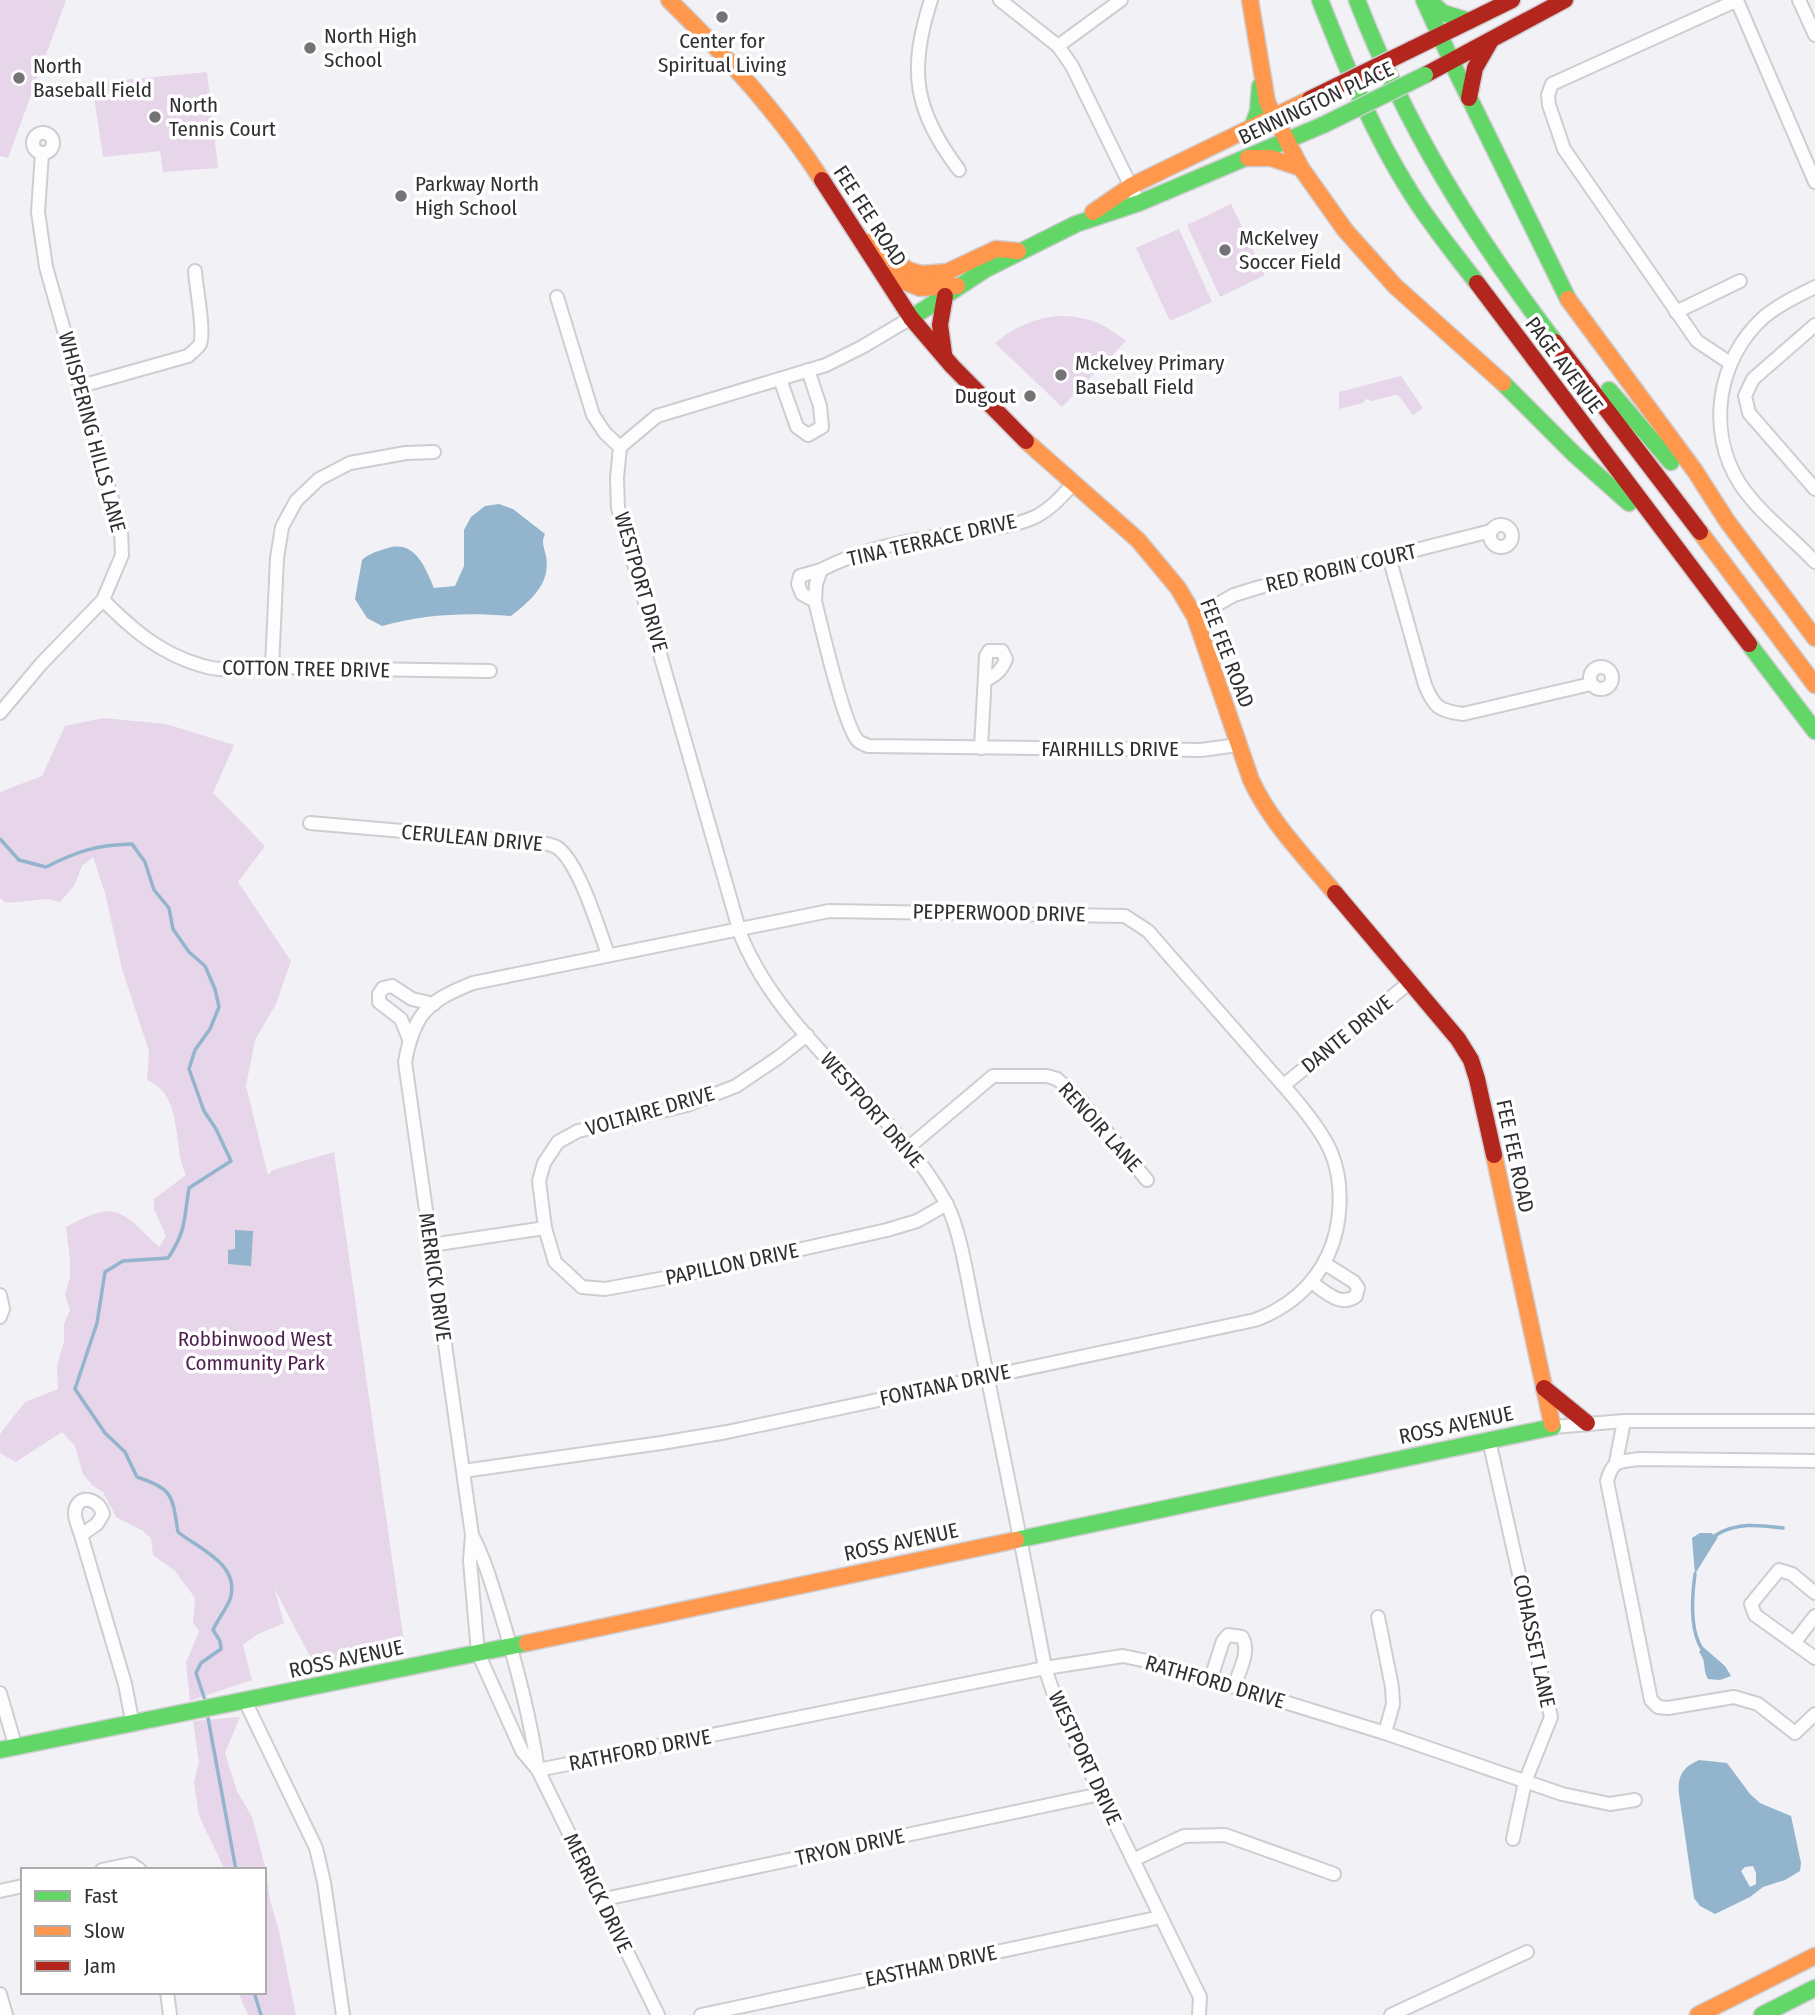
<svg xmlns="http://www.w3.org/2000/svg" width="1815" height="2015" font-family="'Fira Sans Condensed',sans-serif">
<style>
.green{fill:#e7d6e9}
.water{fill:#92b4cd;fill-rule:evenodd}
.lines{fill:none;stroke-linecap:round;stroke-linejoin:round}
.stream{stroke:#92b4cd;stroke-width:3.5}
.street-casing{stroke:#ceced2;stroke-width:16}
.fast-casing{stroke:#ceced2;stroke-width:19}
.slow-casing{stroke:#ceced2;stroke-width:19}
.jam-casing{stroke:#ceced2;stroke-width:19}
.street{stroke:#fdfdfe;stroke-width:12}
.fast{stroke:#63d668;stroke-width:16}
.slow{stroke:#ff974d;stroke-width:16}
.jam{stroke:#b3261e;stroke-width:16}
.fast-bridge-casing{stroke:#ceced2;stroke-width:19;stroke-linecap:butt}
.jam-bridge-casing{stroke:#ceced2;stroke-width:19;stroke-linecap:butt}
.fast-bridge{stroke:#63d668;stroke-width:16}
.jam-bridge{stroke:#b3261e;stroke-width:16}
.poi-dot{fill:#747477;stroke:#fff;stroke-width:2.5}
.labels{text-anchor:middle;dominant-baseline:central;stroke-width:7;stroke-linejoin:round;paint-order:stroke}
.poi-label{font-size:21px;fill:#303033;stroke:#fff;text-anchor:start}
.street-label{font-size:21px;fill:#303033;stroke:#fff}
.park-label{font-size:21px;fill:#501f51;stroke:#fff}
</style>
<rect width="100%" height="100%" fill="#f1f1f6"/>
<g class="green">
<polygon points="0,0 66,0 8,158 0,156"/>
<polygon points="207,72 218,168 163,172 160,151 103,157 92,83"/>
<polygon points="1231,204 1265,275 1220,297 1187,225"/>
<polygon points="1179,229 1212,302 1170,321 1136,248"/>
<path d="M 1058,316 C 1089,316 1102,323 1126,341 L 1062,407 L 995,343 C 1014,327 1033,319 1058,316 Z"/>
<polygon points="1401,376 1423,408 1413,415 1399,396 1395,395 1372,401 1366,399 1363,403 1339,409 1339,392"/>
<path d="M 103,718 L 166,724 L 234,745 L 213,793 L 265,846 L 238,882 L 291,961 L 276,1004 L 255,1040 L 246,1086 L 268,1175 L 273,1170 L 334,1152 L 405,1649 L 314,1664 L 274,1588 L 284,1623 L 258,1634 L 243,1645 L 252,1680 L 190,1701 L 186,1663 L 199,1631 L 193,1622 L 195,1598 L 175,1571 L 153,1555 L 151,1538 L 143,1531 L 116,1517 L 103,1492 L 93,1486 L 83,1474 L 75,1446 L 62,1432 L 16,1462 L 0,1453 L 0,1434 L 25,1402 L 58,1389 L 57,1365 L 64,1342 L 64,1324 L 70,1310 L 65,1295 L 70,1277 L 70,1260 L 66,1227 C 117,1199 120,1210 159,1247 L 166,1236 L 154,1209 L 154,1199 L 186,1175 C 172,1145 184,1095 147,1080 L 149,1051 L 122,969 L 105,893 L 93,857 L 82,866 L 74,886 L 60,902 L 47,899 L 6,903 L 0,898 L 0,792 L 42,776 L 65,726 Z"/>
<polygon points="240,1717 225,1753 237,1791 252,1817 265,1866 270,1900 279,1931 296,2015 248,2015 238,1992 264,1992 264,1870 225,1870 199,1816 194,1782 199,1762 193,1721"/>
</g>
<g class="water">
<path d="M 499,504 L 513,509 L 545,534 C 541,542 544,548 546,556 C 551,584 531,600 511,616 C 468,612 423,614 382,626 L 367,618 L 355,599 L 362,560 C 370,553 378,551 388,548 C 415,540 425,567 434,588 L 455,586 L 464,566 L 464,530 L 471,517 L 485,506 Z"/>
<polygon points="235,1230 253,1231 251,1266 228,1264 228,1250 235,1249"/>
<polygon points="1700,1533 1711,1533 1718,1537 1695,1574 1692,1538"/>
<path d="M 1703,1647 L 1725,1666 L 1731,1676 L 1720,1680 L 1708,1679 C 1702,1669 1707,1661 1699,1652 Z"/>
<path d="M 1699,1760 L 1727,1763 L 1750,1794 L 1760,1803 L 1791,1816 L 1801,1863 L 1800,1871 L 1785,1880 L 1763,1887 L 1750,1897 L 1715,1914 L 1700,1906 L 1694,1898 L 1679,1794 C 1677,1776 1683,1767 1699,1760 ZM 1753,1866 L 1756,1873 L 1756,1884 L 1750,1887 L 1741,1871 L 1745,1867 Z"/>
</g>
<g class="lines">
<g class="stream">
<path d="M 0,839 L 19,860 L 46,867 C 78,851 96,845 132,844 L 145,862 L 154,890 L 169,908 L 173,929 L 189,952 L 205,966 L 215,989 L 219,1007 L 210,1029 L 195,1050 L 189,1069 L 204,1111 L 216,1129 L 231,1161 L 189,1188 C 184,1219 186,1232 168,1258 L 123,1261 L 105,1272 L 97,1323 L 75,1389 L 105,1433 L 125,1452 L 137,1477 C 174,1489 172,1496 178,1532 C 199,1549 238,1563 231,1596 C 229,1606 217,1620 213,1630 L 220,1641 L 221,1649 L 201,1663 L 196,1673 L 205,1700"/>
<path d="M 1716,1535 C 1737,1522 1759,1525 1783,1528"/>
<path d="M 1695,1574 C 1692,1596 1689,1629 1702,1649"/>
<polyline points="208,1718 236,1870"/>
<polyline points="254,1992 261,2015"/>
</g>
<defs>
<g id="street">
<path d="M 931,0 C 908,71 914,110 959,170"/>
<polyline points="1000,0 1058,46 1072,66 1139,203"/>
<polyline points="1799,0 1815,35"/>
<polyline points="1058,46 1121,0"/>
<circle cx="43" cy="143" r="10"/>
<path d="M 1815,287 C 1798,296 1779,304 1764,317 C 1717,359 1706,431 1740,484 C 1760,514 1791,536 1815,562"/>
<path d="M 557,297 L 593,415 L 605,433 L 620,447 L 617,478 L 618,508 L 741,936 C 784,1041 892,1104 946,1203 C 962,1232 970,1296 978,1331 C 1001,1443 1024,1555 1045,1668 L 1057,1704 L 1200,1997 L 1199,2015"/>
<polyline points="1676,312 1740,281"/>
<polyline points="1815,325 1753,379 1745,396 1749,413 1815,489"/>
<polyline points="1730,363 1697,341 1564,149 1549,105 1548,95 1552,84 1731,3 1738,3 1815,182"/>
<polyline points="780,379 797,427 808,435 822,427 820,406 808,370"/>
<path d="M 81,386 L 188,356 C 192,352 198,348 200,344 C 205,332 196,287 195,271"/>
<polyline points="620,447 657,416 826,365 862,347 911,318"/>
<path d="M 1073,484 C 1062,496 1052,508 1037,516 C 1015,527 986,529 963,532 C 915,540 864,547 821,570 L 816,584 L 815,601 C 821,625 844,726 858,741 C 861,743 864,744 868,746 L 1201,750 L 1238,745"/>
<circle cx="1501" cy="536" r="11"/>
<path d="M 1389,557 L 1425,685 C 1434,707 1439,711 1463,714 L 1591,684"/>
<path d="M 103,600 C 132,629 159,653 200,665 C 228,674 251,667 280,667 C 350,669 420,670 490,671"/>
<polyline points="815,601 802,594 798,584 800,576 821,570"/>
<polyline points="1195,617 1234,595 1260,587 1352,566 1491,531"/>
<circle cx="1601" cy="678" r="11"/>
<polyline points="272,667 277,558 282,527 296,501 319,479 350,463 406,453 434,452"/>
<polyline points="0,713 41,664 103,600 122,555 121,531 46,267 38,212 42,153"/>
<path d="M 981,748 L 986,656 L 989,651 L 1002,651 L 1006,659 C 1002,670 996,676 985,680"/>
<path d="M 310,823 L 542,843 C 547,844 554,845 558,848 C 580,865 598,928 608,954"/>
<polyline points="807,1035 779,1057 736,1086 687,1105 578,1131 558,1142 544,1163 539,1181 545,1228 555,1262 582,1287 605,1289 703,1271 887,1230 917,1221 947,1204"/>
<polyline points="409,1039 401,1019 379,1002 379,994 383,988 392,986 412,999 434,1004"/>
<polyline points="1284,1085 1410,982"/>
<polyline points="909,1147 993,1076 1047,1076 1057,1079 1076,1095 1147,1180"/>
<polyline points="431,1245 545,1228"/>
<path d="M 1311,1282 C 1325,1291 1340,1308 1356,1296 L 1358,1288 L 1354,1282 L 1324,1263"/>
<polyline points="0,1295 3,1309 0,1317"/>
<polyline points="1553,1427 1624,1421 1815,1421"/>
<polyline points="1489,1440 1551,1717 1525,1782 1513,1839"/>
<path d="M 1815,1461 L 1639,1459 C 1618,1462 1613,1460 1607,1481 L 1651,1700 L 1658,1707 L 1668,1708 L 1734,1697 L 1758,1704 L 1795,1733 L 1815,1714"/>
<polyline points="1616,1462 1624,1421"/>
<path d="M 463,1471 L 661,1443 L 727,1432 L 1255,1320 C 1287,1308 1313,1287 1328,1255 C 1342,1225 1344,1183 1331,1152 C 1318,1122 1282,1084 1260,1059 C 1223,1016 1185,974 1148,931 L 1125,916 L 829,911 L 473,983 C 428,1001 414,1013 405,1062 L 472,1535 L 470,1561 L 478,1653 L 522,1751 L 538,1770 L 658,2015"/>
<path d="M 81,1535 C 79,1528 74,1518 75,1512 C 77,1493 99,1498 103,1514 L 97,1524 L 81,1535 L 125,1684 L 133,1725"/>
<path d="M 472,1535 C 485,1560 492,1585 500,1611 C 516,1663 530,1716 538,1770"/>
<polyline points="1815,1593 1792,1574 1779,1570 1751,1604 1755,1615 1815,1658"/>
<polyline points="1378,1617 1392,1687 1393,1704 1385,1733"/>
<polyline points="1794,1643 1815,1616"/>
<path d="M 1211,1678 L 1223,1641 L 1228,1635 L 1242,1637 C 1251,1651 1239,1671 1234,1687"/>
<polyline points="0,1693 16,1748"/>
<polyline points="245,1701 316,1848 324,1882 343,2015"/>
<polyline points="538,1770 1045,1668 1123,1656 1161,1664 1385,1733 1562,1794 1610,1804 1635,1800"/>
<polyline points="1133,1860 1184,1836 1225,1835 1334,1874"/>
<polyline points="102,1870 131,1864 140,1870"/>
<polyline points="0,1891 23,1886"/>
<polyline points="600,1900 1100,1794"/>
<polyline points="167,1992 170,2015"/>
<polyline points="0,1994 6,2015"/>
<polyline points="701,2015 1161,1917"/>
<polyline points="1391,2015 1527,1952"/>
</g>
<g id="fast">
<path d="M 1320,0 C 1346,66 1372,132 1411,193 C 1430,224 1455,254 1477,283"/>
<path d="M 1357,0 C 1407,129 1472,232 1555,342"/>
<polyline points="1424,0 1456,71 1568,299"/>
<polyline points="1428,0 1443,13 1469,21"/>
<polyline points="1252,128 1258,111 1260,86"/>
<polyline points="911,318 986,269 1076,224 1139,203 1323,125"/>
<polyline points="1503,383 1574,454 1629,503"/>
<polyline points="1609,390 1671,462"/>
<polyline points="1749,644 1815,731"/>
<polyline points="1016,1540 1553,1427 1552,1424"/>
<polyline points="0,1750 527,1643"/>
<polyline points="1762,2015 1815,1988"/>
</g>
<g id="slow">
<path d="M 669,0 C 725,55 779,113 822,180"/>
<polyline points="1250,0 1267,102 1301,168 1345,230 1395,286 1503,383"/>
<polyline points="1248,158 1271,158 1301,168"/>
<polyline points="1093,212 1131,186 1310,99"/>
<polyline points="869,242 908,270 921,274 947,272 996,249 1018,251"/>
<polyline points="883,273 920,288 957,286"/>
<polyline points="1568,299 1695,471 1727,521 1815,638"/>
<path d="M 1026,441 L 1138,540 L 1178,588 L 1195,617 L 1251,780 C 1271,823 1305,857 1335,893"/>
<polyline points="1700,532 1815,685"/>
<polyline points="1494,1155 1552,1424"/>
<polyline points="527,1643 1016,1540"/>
<polyline points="1698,2015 1815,1956"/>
</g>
<g id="jam">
<polyline points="1412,49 1512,0"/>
<polyline points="1425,75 1565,0"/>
<polyline points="1469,98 1475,68 1490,42"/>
<polyline points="822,180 911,318 952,366 1026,441"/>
<polyline points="1477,283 1749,644"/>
<polyline points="1555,342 1700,532"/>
<polyline points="944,354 940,325 945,296"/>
<polyline points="1335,893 1458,1039 1471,1060 1477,1079 1494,1155"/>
<polyline points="1544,1388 1587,1423"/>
</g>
</defs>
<use href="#street" class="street-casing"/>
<use href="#fast" class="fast-casing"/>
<use href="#slow" class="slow-casing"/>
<use href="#jam" class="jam-casing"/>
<use href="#street" class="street"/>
<use href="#fast" class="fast"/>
<use href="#slow" class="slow"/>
<use href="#jam" class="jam"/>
<defs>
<polyline id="fast-bridge" points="1323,125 1425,75"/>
<polyline id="jam-bridge" points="1310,99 1412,49"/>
</defs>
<use href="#fast-bridge" class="fast-bridge-casing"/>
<use href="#jam-bridge" class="jam-bridge-casing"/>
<use href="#fast-bridge" class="fast-bridge"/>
<use href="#jam-bridge" class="jam-bridge"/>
</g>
<g class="poi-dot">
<circle cx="722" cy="17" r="7"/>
<circle cx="310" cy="48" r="7"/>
<circle cx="19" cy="78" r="7"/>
<circle cx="155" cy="117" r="7"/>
<circle cx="401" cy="196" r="7"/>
<circle cx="1225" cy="250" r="7"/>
<circle cx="1061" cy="375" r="7"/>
<circle cx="1030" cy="396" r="7"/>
</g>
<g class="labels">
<g class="poi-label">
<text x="324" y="36">North High<tspan x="324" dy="24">School</tspan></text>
<text x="722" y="41" text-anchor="middle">Center for<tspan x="722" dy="24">Spiritual Living</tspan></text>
<text x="33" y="66">North<tspan x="33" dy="24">Baseball Field</tspan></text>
<text x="169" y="105">North<tspan x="169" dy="24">Tennis Court</tspan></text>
<text x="415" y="184">Parkway North<tspan x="415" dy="24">High School</tspan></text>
<text x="1239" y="238">McKelvey<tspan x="1239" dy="24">Soccer Field</tspan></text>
<text x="1075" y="363">Mckelvey Primary<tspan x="1075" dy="24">Baseball Field</tspan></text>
<text x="1016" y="396" text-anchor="end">Dugout</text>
</g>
<g class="street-label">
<text transform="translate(1316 103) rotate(-25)">BENNINGTON PLACE</text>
<text transform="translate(870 216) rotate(57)">FEE FEE ROAD</text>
<text transform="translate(1564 365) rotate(53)">PAGE AVENUE</text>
<text transform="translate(92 432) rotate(75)">WHISPERING HILLS LANE</text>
<text transform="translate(932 540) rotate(-13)">TINA TERRACE DRIVE</text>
<text transform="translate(1341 568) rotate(-13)">RED ROBIN COURT</text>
<text transform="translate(641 582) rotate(74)">WESTPORT DRIVE</text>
<text transform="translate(1227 653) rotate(69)">FEE FEE ROAD</text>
<text transform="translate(306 669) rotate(1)">COTTON TREE DRIVE</text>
<text x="1110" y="749">FAIRHILLS DRIVE</text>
<text transform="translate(472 838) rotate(5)">CERULEAN DRIVE</text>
<text transform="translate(999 913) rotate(1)">PEPPERWOOD DRIVE</text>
<text transform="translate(1347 1034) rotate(-39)">DANTE DRIVE</text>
<text transform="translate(872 1110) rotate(49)">WESTPORT DRIVE</text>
<text transform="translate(650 1111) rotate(-16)">VOLTAIRE DRIVE</text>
<text transform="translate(1100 1127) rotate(48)">RENOIR LANE</text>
<text transform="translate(1515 1156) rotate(78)">FEE FEE ROAD</text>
<text transform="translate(732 1264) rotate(-12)">PAPILLON DRIVE</text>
<text transform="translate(435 1277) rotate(82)">MERRICK DRIVE</text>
<text transform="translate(945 1385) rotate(-12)">FONTANA DRIVE</text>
<text transform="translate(1456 1425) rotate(-12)">ROSS AVENUE</text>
<text transform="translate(901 1542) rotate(-12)">ROSS AVENUE</text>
<text transform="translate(1534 1641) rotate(78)">COHASSET LANE</text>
<text transform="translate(346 1659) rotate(-12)">ROSS AVENUE</text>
<text transform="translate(1215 1682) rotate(16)">RATHFORD DRIVE</text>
<text transform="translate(640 1750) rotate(-11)">RATHFORD DRIVE</text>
<text transform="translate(1085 1758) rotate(65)">WESTPORT DRIVE</text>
<text transform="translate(850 1847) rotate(-12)">TRYON DRIVE</text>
<text transform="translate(598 1893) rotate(64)">MERRICK DRIVE</text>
<text transform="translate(931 1966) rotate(-12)">EASTHAM DRIVE</text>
</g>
<g class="park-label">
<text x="255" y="1339">Robbinwood West<tspan x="255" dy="24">Community Park</tspan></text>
</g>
</g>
<rect x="21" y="1868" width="245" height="126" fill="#ffffff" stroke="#acacad" stroke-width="2"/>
<rect x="35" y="1891" width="35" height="10" fill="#63d668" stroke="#acacad" stroke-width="2"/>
<text x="84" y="1903" font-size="21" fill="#303033">Fast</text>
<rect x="35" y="1926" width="35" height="10" fill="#ff974d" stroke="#acacad" stroke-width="2"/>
<text x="84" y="1938" font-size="21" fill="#303033">Slow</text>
<rect x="35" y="1961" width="35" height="10" fill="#b3261e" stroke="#acacad" stroke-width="2"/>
<text x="84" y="1973" font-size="21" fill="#303033">Jam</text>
</svg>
